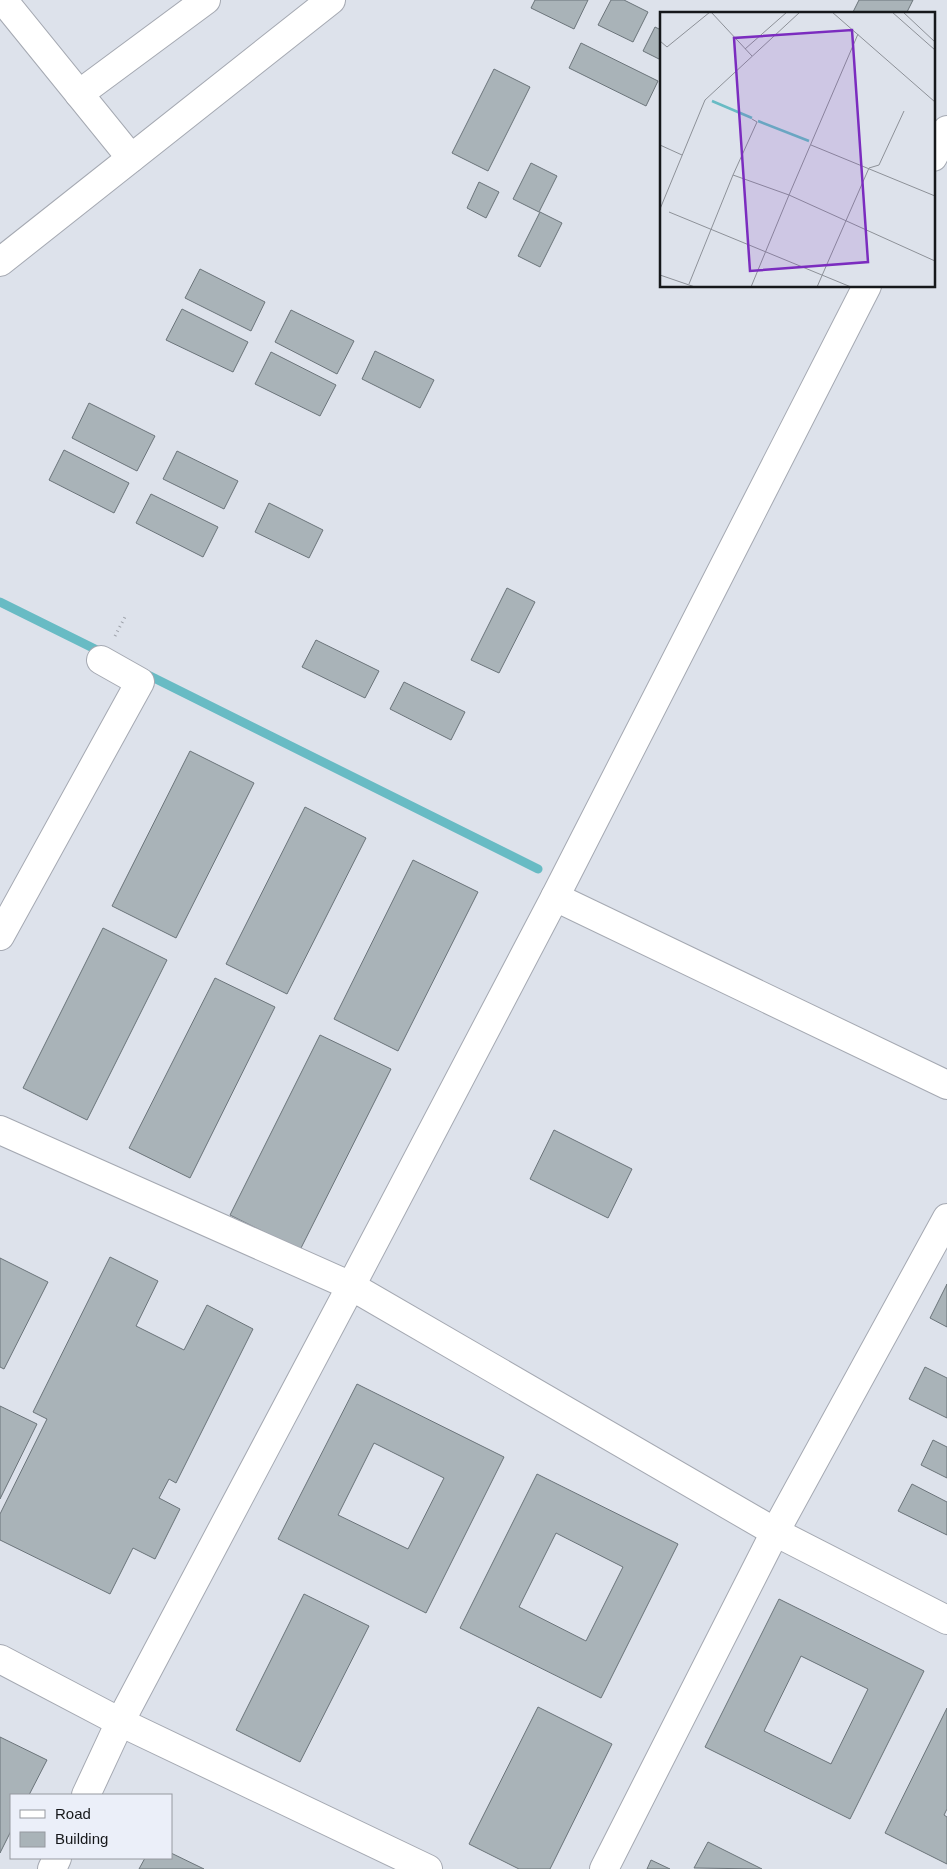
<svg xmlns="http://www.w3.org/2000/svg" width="947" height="1869" font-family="Helvetica,sans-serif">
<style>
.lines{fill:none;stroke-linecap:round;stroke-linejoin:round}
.stream{stroke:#68bbc4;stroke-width:9}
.building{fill:#a9b3b8;stroke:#6b747a;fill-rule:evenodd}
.minor-casing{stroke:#a5a9b2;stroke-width:30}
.path{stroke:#9ca0a8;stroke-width:3;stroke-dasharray:1 4;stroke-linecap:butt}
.minor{stroke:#fff;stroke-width:28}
.inset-river{fill:none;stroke:#68bbc4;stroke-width:2.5}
.inset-road{fill:none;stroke:#8d9198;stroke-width:1}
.view{fill:#7b2cbf;fill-opacity:0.15;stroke:#7b2cbf;stroke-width:2.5}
.inset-edge{fill:none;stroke:#16181b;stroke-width:2.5}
</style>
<rect width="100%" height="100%" fill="#dde2eb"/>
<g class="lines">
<g class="stream">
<polyline points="0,602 103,653"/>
<polyline points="144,673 538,869"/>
</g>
</g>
<g class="building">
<polygon points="535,0 588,0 574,29 531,8"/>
<polygon points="611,0 624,0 648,12 633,42 598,25"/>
<polygon points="859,0 913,0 906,14 852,14"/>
<polygon points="655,27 661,30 661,60 643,51"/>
<polygon points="581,43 658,81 646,106 569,68"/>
<polygon points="494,69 530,87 488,171 452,153"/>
<polygon points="531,163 557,176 539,212 513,199"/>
<polygon points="479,182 499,192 486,218 467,208"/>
<polygon points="540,212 562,223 540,267 518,256"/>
<polygon points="200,269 265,302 251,331 185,298"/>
<polygon points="182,309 248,342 233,372 166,340"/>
<polygon points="291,310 354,341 337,374 275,342"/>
<polygon points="375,351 434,380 420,408 362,379"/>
<polygon points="271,352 336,385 320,416 255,384"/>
<polygon points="89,403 155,436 137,471 72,438"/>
<polygon points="64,450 129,483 114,513 49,480"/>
<polygon points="177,451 238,481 224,509 163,479"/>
<polygon points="151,494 218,527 203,557 136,523"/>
<polygon points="269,503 323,530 309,558 255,532"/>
<polygon points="507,588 535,602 499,673 471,660"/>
<polygon points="316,640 379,671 365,698 302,667"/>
<polygon points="404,682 465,712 451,740 390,709"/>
<polygon points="190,751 254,783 176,938 112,906"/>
<polygon points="305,807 366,838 287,994 226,964"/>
<polygon points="413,860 478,892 398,1051 334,1019"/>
<polygon points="103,928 167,960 87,1120 23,1088"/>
<polygon points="215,978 275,1007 190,1178 129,1148"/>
<polygon points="320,1035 391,1069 300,1250 230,1215"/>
<polygon points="554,1130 632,1169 608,1218 530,1179"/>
<polygon points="110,1257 158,1281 136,1326 184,1350 207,1305 253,1329 176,1483 169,1479 159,1498 180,1509 155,1559 133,1548 110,1594 0,1540 0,1514 47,1419 33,1412"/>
<polygon points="0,1258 48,1282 4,1369 0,1367"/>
<polygon points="947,1284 947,1327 930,1318"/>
<polygon points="925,1367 947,1378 947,1418 909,1399"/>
<path d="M 357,1384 L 504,1457 L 426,1613 L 278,1539 ZM 374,1443 L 444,1478 L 408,1549 L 338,1515 Z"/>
<polygon points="0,1406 37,1424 0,1499"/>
<polygon points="933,1440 947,1447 947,1478 921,1465"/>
<path d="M 537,1474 L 678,1544 L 601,1698 L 460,1628 ZM 556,1533 L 623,1567 L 586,1641 L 519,1607 Z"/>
<polygon points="912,1484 947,1502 947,1535 898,1511"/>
<polygon points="304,1594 369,1626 300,1762 236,1730"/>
<path d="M 779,1599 L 924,1671 L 850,1819 L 705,1747 ZM 801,1656 L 868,1689 L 831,1764 L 764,1731 Z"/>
<polygon points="538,1707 612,1744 550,1869 519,1869 469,1844"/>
<polygon points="947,1708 947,1809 944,1815 947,1817 947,1864 885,1833"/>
<polygon points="0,1737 47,1760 29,1795 11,1795 11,1831 0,1853"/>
<polygon points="708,1842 762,1869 694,1868"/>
<polygon points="171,1853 204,1869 139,1869 145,1858 171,1858"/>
<polygon points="651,1860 670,1869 647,1869"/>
</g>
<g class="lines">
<defs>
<g id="minor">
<polyline points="3,0 131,158"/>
<polyline points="79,94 206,0"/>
<polyline points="933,157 947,130"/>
<polyline points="0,262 331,0"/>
<polyline points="555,897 947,1085"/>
<polyline points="0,936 140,682 101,660"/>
<polyline points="0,1130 351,1286 555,897 867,286"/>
<polyline points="0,1659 120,1722 428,1869"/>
<polyline points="86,1795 120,1722 351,1286 775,1532 947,1620"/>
<polyline points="52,1869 57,1858"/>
<polyline points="604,1869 775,1532 947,1218"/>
</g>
</defs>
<use href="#minor" class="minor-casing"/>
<polyline class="path" points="115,636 126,615"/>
<use href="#minor" class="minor"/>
</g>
<g transform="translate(660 12)">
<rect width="275" height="275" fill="#dde2eb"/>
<path class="inset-river" d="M 52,89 L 92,106M 98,109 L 149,129"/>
<path class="inset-road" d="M 51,0 L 92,44M 172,0 L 275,90M 232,0 L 275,38M 243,0 L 275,30M 0,29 L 7,35 L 50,0M 85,37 L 127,0M 0,133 L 22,143M 151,133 L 275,184M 73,163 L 97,110 L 92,107M 0,197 L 45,88 L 140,0M 9,200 L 191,275M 0,263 L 35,275M 29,272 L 73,163 L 129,183 L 198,22M 91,275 L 129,183 L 275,249M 157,275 L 209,156 L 219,153 L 244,99"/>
<path class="view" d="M 192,18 L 208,250 L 90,259 L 74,26 Z"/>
<rect width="275" height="275" class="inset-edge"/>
</g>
<rect x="10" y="1794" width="162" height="65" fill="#ebeff9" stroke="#9699a0"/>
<rect x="20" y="1810" width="25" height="8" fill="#ffffff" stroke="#9699a0"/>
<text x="55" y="1819" font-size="15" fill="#16181b">Road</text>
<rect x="20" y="1832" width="25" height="15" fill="#a9b3b8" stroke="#9699a0"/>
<text x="55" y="1844" font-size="15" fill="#16181b">Building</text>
</svg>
